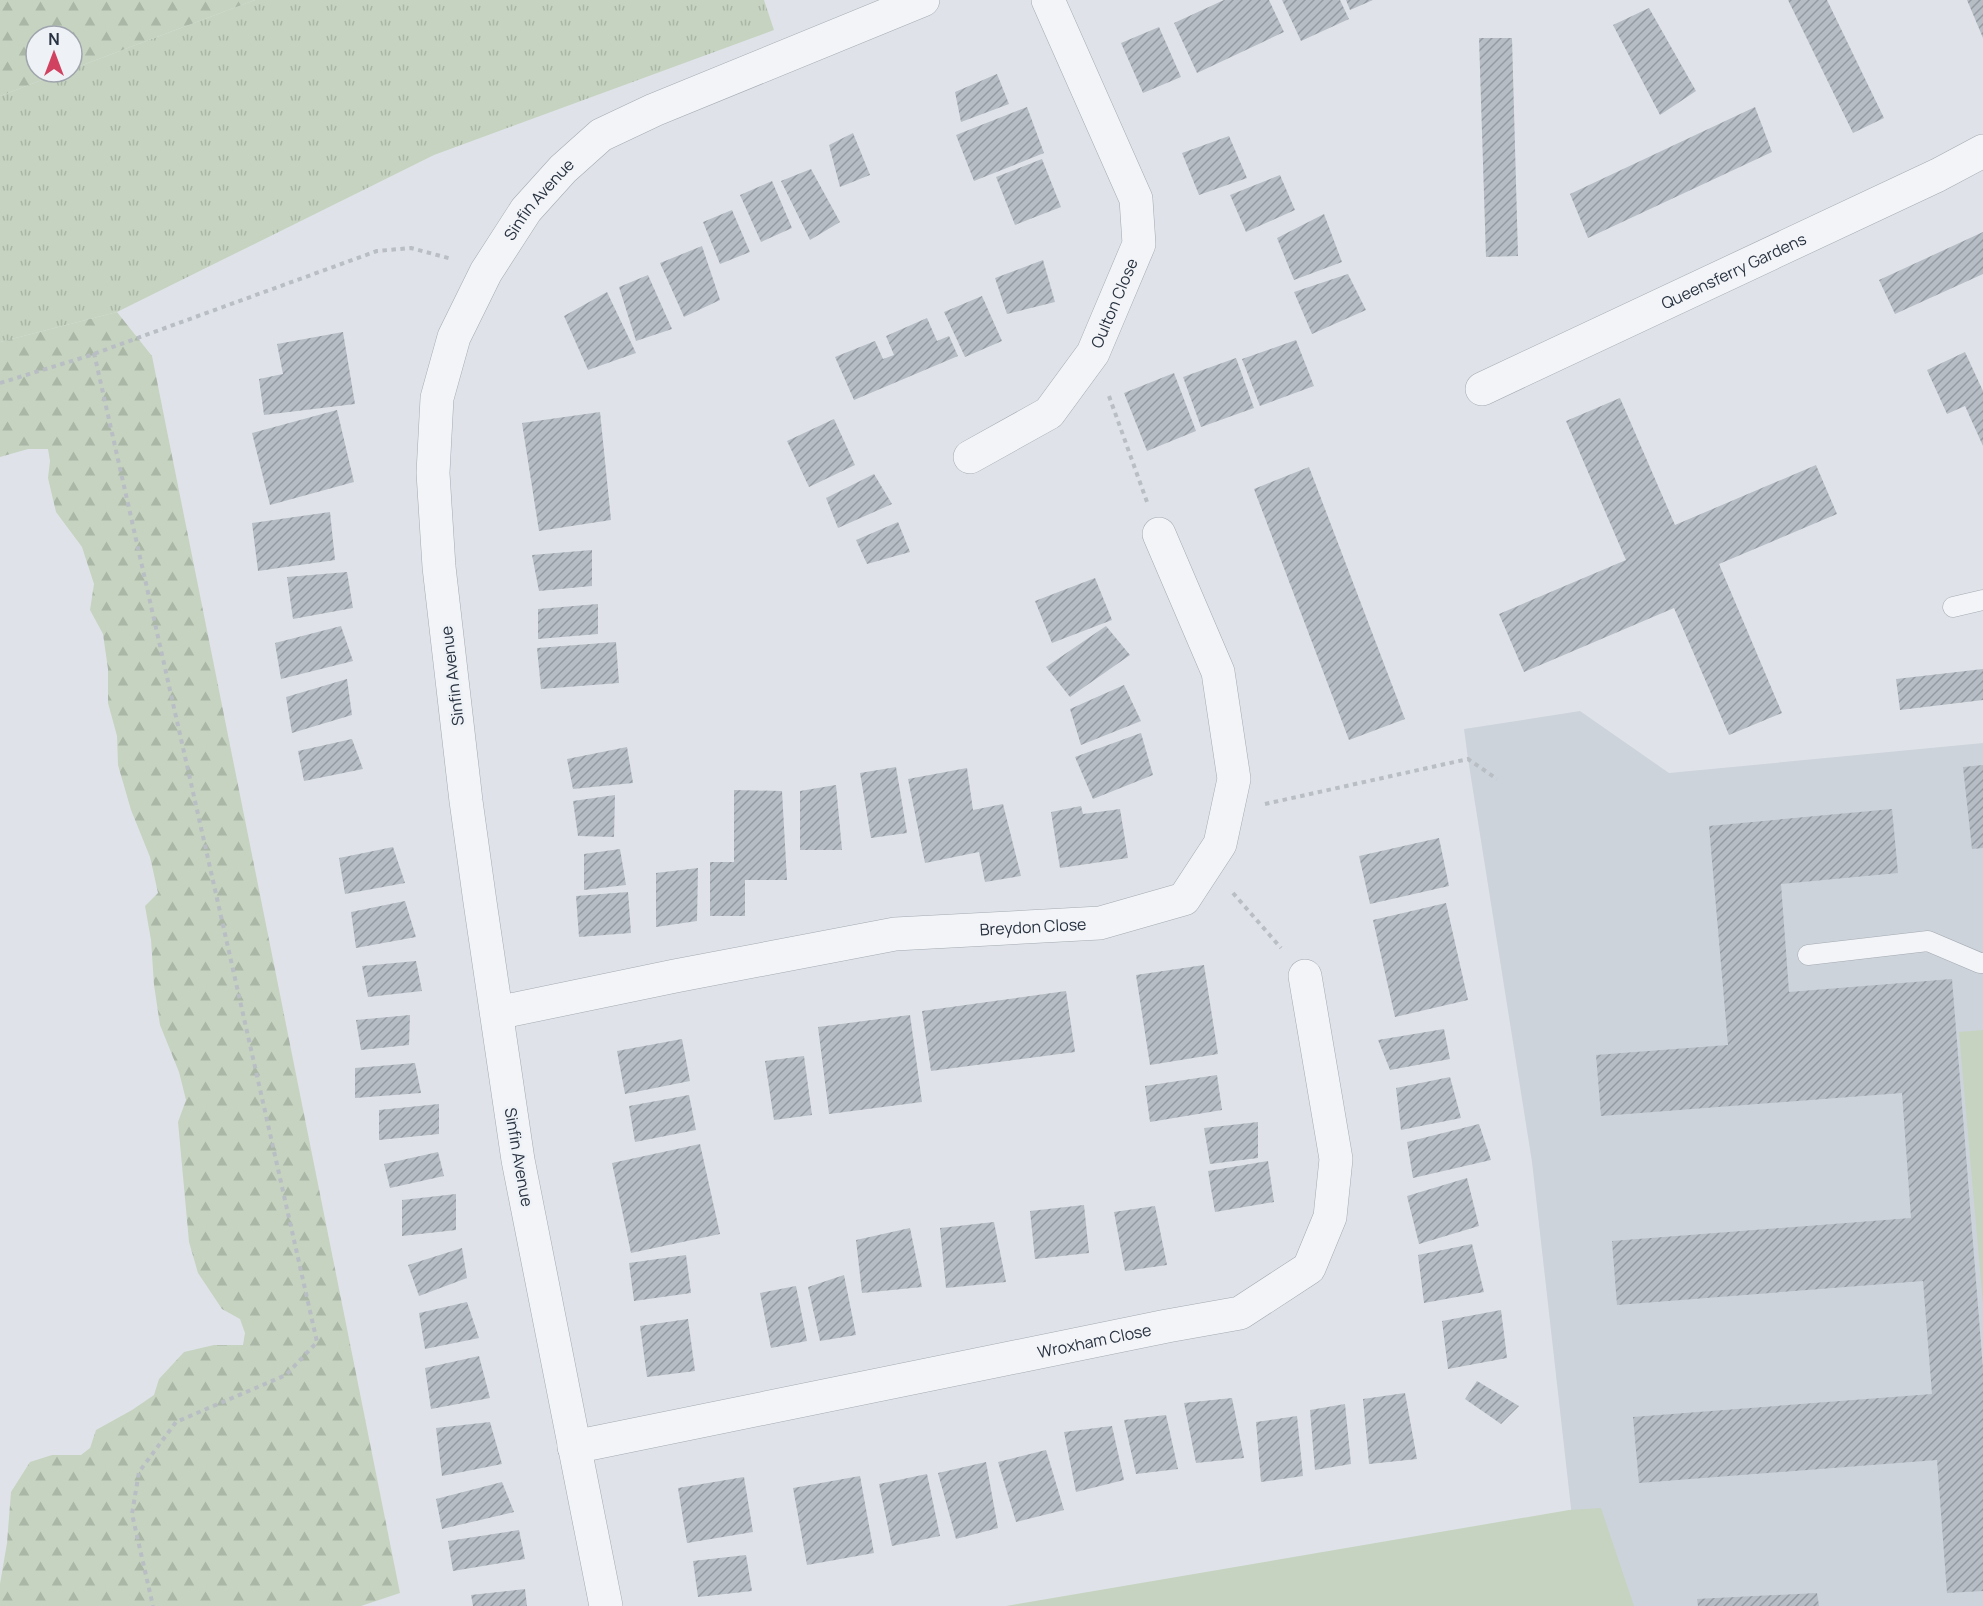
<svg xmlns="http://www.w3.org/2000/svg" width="1983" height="1606" font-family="Manrope,sans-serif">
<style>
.built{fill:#cdd3db}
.grass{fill:url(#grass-tufts)}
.forest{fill:url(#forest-firs)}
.green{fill:#c6d3c0}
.building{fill:url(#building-hatch)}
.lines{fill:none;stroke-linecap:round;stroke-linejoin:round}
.service-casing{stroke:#a4aab3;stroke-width:21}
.minor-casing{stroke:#a4aab3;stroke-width:34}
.tertiary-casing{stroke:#a4aab3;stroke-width:34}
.path{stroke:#b9bec4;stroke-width:4;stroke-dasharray:4.5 4.5;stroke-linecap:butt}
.service{stroke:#f2f4f7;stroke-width:20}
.minor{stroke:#f2f4f7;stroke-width:33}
.tertiary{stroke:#f2f4f7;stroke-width:33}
.labels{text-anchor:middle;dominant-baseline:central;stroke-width:5;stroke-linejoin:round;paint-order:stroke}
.street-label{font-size:16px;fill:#283240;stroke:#eef2f6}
</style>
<defs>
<pattern id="grass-tufts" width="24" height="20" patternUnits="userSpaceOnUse" patternTransform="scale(1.5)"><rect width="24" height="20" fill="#c6d3c0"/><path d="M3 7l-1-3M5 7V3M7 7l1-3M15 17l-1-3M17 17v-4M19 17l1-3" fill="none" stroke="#aab6a6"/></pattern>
<pattern id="forest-firs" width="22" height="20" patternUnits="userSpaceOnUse" patternTransform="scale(1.5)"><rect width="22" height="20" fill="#c6d3c0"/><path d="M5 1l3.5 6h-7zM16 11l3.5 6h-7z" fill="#aab6a6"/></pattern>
<pattern id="building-hatch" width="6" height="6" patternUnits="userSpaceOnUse" patternTransform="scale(1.5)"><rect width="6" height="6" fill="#b6bdc5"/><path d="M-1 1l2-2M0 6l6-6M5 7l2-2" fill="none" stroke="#949aa1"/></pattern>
</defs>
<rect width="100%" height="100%" fill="#dfe3e9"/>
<polygon class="built" points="1580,711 1669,773 1983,743 1983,1606 1582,1606 1532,1162 1468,759 1464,729"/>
<polygon class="grass" points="255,0 764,0 774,30 434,155 117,312 0,342 0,96 63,72 72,72 72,69"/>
<g class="forest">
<polygon points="0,0 255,0 72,69 72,36 36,36 36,72 63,72 0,96"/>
<polygon points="117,312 152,356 400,1593 361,1606 0,1606 0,1584 7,1543 11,1492 30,1462 52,1455 81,1455 90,1448 96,1430 132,1410 154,1395 159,1379 184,1352 214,1345 243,1345 245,1333 240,1319 222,1309 198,1273 189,1242 178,1122 186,1100 179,1072 160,1025 154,985 151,940 145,906 158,893 150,857 131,810 118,765 117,736 108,703 108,669 103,634 90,610 94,584 82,547 56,512 48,478 50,461 48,449 28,449 0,457 0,342"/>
</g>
<g class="green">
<polygon points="1983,1030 1983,1304 1959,1032"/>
<polygon points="1601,1508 1634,1606 1006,1606 1569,1510"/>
</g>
<g class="building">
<polygon points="1224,0 1269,0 1284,32 1197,73 1174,23"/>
<polygon points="1282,0 1340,0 1349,19 1301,41"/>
<polygon points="1346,0 1373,0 1350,10"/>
<polygon points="1788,0 1827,0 1884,118 1853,133"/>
<polygon points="1967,0 1983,0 1983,38"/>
<polygon points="1649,8 1696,91 1660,115 1613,25"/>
<polygon points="1159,27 1181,77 1143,93 1121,43"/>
<polygon points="1479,38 1512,38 1518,256 1486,257"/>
<polygon points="997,74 1009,104 961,122 955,92"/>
<polygon points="1027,107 1044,153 974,181 956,135"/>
<polygon points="1755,107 1772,152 1588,238 1570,194"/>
<polygon points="853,133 870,175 840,187 829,145"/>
<polygon points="1229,136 1247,178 1199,195 1182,153"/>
<polygon points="1042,159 1061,207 1015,225 996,177"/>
<polygon points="811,169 840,222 810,240 781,181"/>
<polygon points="1280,175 1295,210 1246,232 1230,195"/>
<polygon points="772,181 792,228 761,242 740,195"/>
<polygon points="732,210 750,252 720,264 703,222"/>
<polygon points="1324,214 1342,262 1294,280 1277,238"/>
<polygon points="1983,232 1983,274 1895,314 1879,280"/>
<polygon points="702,246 720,300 684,317 660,263"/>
<polygon points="1043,260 1055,302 1007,314 995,278"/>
<polygon points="1348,274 1366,310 1312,334 1294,292"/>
<polygon points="648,275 672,329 636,341 619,287"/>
<polygon points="607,292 636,353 588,370 564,316"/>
<polygon points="982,296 1002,341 965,357 944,312"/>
<polygon points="927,318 937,341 949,336 958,356 854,400 835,357 875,341 883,359 894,355 886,336"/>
<polygon points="343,332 355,404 264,415 259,379 283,374 277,344"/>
<polygon points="1296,340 1314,386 1260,406 1242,359"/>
<polygon points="1965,352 1983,391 1983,446 1965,406 1947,414 1927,370"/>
<polygon points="1236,358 1254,408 1201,427 1183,377"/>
<polygon points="1174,373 1196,431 1147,451 1124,393"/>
<polygon points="1620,398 1675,525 1816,465 1837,514 1719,564 1782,713 1729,735 1674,608 1524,672 1499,614 1626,560 1566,421"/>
<polygon points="337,410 354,482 270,505 252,433"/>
<polygon points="600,412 611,520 539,531 522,423"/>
<polygon points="834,419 855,465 809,487 787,441"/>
<polygon points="1309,467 1405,719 1349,740 1254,489"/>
<polygon points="874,474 892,504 838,528 826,498"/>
<polygon points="330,512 335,560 258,571 252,523"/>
<polygon points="898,522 910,552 867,564 856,540"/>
<polygon points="592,550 592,586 539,591 532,555"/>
<polygon points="347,572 353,608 293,619 287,577"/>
<polygon points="1095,578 1112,620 1052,643 1035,601"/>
<polygon points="598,604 598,634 538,639 538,609"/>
<polygon points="341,626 353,661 281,679 275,643"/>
<polygon points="1106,626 1130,655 1070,697 1046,667"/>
<polygon points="616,642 619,683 541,689 537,648"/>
<polygon points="1983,669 1983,700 1900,710 1896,679"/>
<polygon points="347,679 352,715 292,733 286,697"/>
<polygon points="1124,685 1141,721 1081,745 1070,709"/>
<polygon points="1141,733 1153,775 1093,799 1075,757"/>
<polygon points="352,739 363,769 304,781 298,751"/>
<polygon points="627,747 633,783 573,789 567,759"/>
<polygon points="1983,765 1983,848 1972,849 1963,767"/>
<polygon points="896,767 907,833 871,838 860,773"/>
<polygon points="967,768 973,810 1003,804 1021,876 985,882 979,852 925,863 908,779"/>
<polygon points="836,785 842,850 800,850 800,791"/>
<polygon points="734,790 782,791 787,880 745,880 745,916 710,916 710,862 734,862"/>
<polygon points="615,795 614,837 578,836 573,801"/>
<polygon points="1081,806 1083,814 1120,809 1128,858 1060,868 1051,812"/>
<polygon points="1892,809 1898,873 1781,884 1789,992 1952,979 1983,1369 1983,1591 1947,1593 1937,1460 1639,1483 1633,1417 1932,1394 1923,1281 1617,1305 1612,1241 1911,1218 1902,1093 1601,1116 1596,1055 1728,1045 1709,826"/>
<polygon points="1439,838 1449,886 1370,904 1359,856"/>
<polygon points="393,847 405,883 345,894 339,858"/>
<polygon points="620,849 626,885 584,890 584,854"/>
<polygon points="698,868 697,921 656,927 656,873"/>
<polygon points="628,892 631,933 579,937 576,896"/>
<polygon points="405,901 416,937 356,948 351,912"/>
<polygon points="1446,903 1468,1000 1395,1017 1373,920"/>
<polygon points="416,961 422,991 368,997 362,966"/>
<polygon points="1204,965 1218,1054 1150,1065 1136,975"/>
<polygon points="1066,991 1075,1052 931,1071 922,1011"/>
<polygon points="410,1015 409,1045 361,1050 356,1020"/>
<polygon points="910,1015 922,1102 829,1114 818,1027"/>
<polygon points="1444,1029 1450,1059 1390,1070 1378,1040"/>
<polygon points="682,1039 690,1081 625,1094 617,1051"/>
<polygon points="804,1056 812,1115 774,1120 765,1061"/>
<polygon points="415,1063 421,1093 355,1098 355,1068"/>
<polygon points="1217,1075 1222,1110 1150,1122 1145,1086"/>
<polygon points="1450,1077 1461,1118 1401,1130 1396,1088"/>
<polygon points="689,1095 696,1130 635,1142 629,1106"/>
<polygon points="439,1104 439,1134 379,1140 379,1110"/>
<polygon points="1258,1122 1258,1158 1210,1164 1204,1128"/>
<polygon points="1479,1124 1491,1160 1413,1178 1407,1142"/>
<polygon points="700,1144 720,1234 631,1253 612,1163"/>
<polygon points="438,1152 444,1176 390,1188 384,1164"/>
<polygon points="1268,1161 1274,1202 1215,1212 1208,1171"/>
<polygon points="1467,1178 1479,1226 1419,1244 1407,1196"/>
<polygon points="456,1194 456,1230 402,1236 402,1200"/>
<polygon points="1084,1205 1089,1253 1035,1259 1030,1211"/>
<polygon points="1155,1206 1167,1265 1125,1271 1114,1212"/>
<polygon points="994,1222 1006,1282 946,1288 940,1228"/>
<polygon points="910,1228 922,1287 862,1293 856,1240"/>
<polygon points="1472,1244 1484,1292 1424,1303 1418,1255"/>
<polygon points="462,1248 467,1278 419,1296 408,1265"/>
<polygon points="686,1255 691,1293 634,1301 629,1263"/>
<polygon points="844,1275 856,1335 820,1341 808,1287"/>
<polygon points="796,1286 807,1341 771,1348 760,1293"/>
<polygon points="467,1302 479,1338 425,1349 419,1313"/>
<polygon points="1501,1310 1507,1358 1448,1369 1442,1321"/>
<polygon points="688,1319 695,1371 647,1377 640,1326"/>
<polygon points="479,1356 490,1398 431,1409 425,1368"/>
<polygon points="1477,1381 1519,1406 1501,1424 1465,1399"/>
<polygon points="1405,1393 1417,1459 1369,1464 1363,1399"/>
<polygon points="1232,1398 1244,1458 1196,1463 1184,1403"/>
<polygon points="1345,1404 1351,1464 1315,1470 1310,1410"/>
<polygon points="1166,1415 1178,1469 1136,1474 1124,1420"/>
<polygon points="1297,1416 1303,1476 1261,1482 1256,1422"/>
<polygon points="490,1422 502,1464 442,1476 436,1428"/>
<polygon points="1112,1426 1124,1480 1076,1492 1064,1432"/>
<polygon points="1046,1450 1064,1510 1016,1522 998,1462"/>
<polygon points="986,1462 998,1528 956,1539 938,1473"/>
<polygon points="927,1474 940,1536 892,1546 879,1484"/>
<polygon points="860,1476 874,1553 807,1565 793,1488"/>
<polygon points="744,1477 753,1532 687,1543 678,1488"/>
<polygon points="502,1482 514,1512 442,1529 436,1499"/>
<polygon points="519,1530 525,1559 453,1571 448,1541"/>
<polygon points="746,1555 752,1591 698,1597 693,1561"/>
<polygon points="525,1589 527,1606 473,1606 471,1595"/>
<polygon points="1817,1593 1819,1606 1698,1606 1697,1599"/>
</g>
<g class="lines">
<defs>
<g id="service">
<polyline points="1953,607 1983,600"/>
<polyline points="1808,955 1928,941 1980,963 1983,963"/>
</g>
<g id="minor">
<path id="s1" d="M 1482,389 L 1938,175 L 1983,151"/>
<path id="s2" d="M 970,457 L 1049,413 L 1093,353 L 1139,244 L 1136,199 L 1048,0"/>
<path id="s3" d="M 497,1013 L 675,976 L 895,934 L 1100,923 L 1184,899 L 1220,844 L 1234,779 L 1218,672 L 1159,534"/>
<path id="s4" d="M 574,1447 L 1167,1326 L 1240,1313 L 1309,1268 L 1330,1217 L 1336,1159 L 1305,976"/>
</g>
<g id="tertiary">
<path id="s5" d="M 606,1606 L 518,1160 L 480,902 L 466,801 L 439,567 L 433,473 L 437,398 L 454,337 L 486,272 L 526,210 L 563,169 L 601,135 L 654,110 L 923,0"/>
</g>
</defs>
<use href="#service" class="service-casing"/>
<use href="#minor" class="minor-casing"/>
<use href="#tertiary" class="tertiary-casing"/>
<g class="path">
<polyline points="94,353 317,1342 286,1375 176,1422 139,1472 132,1514 153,1606"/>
<polyline points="0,383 88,356 377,251 411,248 452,259"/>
<polyline points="1109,396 1147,502"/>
<polyline points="1265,804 1468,759 1497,779"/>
<polyline points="1233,893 1281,948"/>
</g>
<use href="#service" class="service"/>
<use href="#minor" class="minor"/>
<use href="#tertiary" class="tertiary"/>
</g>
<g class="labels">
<g class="street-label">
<text stroke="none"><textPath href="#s5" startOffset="1448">Sinfin Avenue</textPath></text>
<text stroke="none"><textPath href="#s1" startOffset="278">Queensferry Gardens</textPath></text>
<text stroke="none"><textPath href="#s2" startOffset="219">Oulton Close</textPath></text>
<text transform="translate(452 676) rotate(-97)">Sinfin Avenue</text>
<text stroke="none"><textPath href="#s3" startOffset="544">Breydon Close</textPath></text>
<text transform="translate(519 1157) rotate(80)">Sinfin Avenue</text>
<text stroke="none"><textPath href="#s4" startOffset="531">Wroxham Close</textPath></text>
</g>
</g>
<g transform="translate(54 54)"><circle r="28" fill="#eef2f6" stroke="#9fa5ad" stroke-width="1.5"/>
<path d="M0-4.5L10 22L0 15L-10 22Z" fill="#d04260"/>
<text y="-9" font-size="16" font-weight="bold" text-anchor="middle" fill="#283240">N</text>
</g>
</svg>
